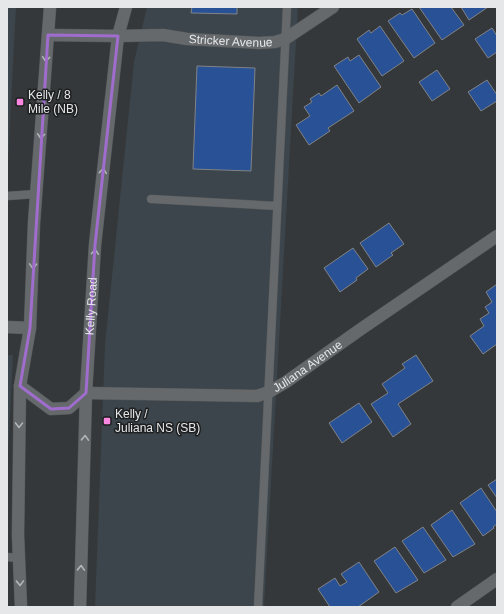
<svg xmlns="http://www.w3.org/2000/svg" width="504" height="614" font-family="Arial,sans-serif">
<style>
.built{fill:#3c454b}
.building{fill:#295195;stroke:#808386}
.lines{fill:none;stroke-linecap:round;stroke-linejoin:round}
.service-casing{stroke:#545759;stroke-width:9}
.minor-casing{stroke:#545759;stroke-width:13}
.tertiary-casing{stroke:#545759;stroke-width:13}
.service{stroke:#65696c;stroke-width:8}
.minor{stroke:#65696c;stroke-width:12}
.tertiary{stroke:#65696c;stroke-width:12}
.oneway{stroke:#b2b5b7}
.marked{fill:none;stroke:#a06dce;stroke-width:3;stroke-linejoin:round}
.poi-dot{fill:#fd86e1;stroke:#1d1f20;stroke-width:1.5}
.labels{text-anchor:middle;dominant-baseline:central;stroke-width:3;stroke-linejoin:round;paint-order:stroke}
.street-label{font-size:12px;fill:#e5e7e9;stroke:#1d1f20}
.poi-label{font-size:12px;fill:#e5e7e9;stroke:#1d1f20;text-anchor:start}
</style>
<rect width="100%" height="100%" fill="#34383a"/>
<g class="built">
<polygon points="7,7 16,7 7,182"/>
<polygon points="147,7 298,7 264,607 95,607 105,344 134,62"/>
<polygon points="7,355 13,355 7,476"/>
</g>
<g class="building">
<polygon points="192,7 237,7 237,14 191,13"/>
<polygon points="419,7 451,7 464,25 442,40"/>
<polygon points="461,7 488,7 469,20"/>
<polygon points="412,9 435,43 414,58 388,21 400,13 402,15"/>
<polygon points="380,26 404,61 382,76 357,39 369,30 371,33"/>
<polygon points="492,28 497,36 497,52 488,58 475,39"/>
<polygon points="359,55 381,87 359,103 334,66 348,57 350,61"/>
<polygon points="197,66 255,68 251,171 193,169"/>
<polygon points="437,70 450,89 432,101 419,82"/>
<polygon points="487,80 497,95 497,101 481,111 468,92"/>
<polygon points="337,85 354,111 328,128 330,131 309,145 296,125 310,116 304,107 312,102 310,99 319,93 321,96"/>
<polygon points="389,223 404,244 391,253 393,255 376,267 360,243"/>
<polygon points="353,248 368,269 356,278 357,280 340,292 324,268"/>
<polygon points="497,284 497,344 483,354 470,336 484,326 480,319 489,313 485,307 492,302 486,292"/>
<polygon points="416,355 433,381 398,404 411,424 393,437 371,404 388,393 382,384 405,368 402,364"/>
<polygon points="359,403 372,422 342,443 329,423"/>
<polygon points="497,479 497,498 488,485"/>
<polygon points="481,488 497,512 497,524 493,527 494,528 483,536 460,503"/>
<polygon points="452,510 475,544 453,557 431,525"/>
<polygon points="423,527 446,560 424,573 402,541"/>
<polygon points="395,547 418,580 396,593 374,561"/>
<polygon points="359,562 379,592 358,607 330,607 318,589 335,578 340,586 347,582 341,574"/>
</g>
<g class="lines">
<defs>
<g id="service">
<polyline points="7,196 36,194"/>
<polyline points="151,199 277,206"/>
<polyline points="7,557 19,558"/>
<polyline points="258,607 287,7"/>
</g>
<g id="minor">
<path id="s1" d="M 118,36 L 163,35 L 187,39 L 259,43 L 275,42 L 285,39 L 333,7"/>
<polyline points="7,327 30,328"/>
<path id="s2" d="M 86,393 L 257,396 L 269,392 L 286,382 L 361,329 L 497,236"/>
<polyline points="457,607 497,579"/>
</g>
<g id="tertiary">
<polyline points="48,35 118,36"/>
<polyline points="20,386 51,409 69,408 86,393"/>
<polyline points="21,607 18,535 20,386 30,328 34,223 50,7"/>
<path id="s3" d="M 80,607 L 86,393 L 95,245 L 118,36 L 126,7"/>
</g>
</defs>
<use href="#service" class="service-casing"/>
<use href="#minor" class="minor-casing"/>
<use href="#tertiary" class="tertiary-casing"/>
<use href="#service" class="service"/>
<use href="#minor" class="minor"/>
<use href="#tertiary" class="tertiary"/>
</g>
<defs><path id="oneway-chevron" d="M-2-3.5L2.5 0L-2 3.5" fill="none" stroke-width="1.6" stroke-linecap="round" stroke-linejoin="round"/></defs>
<g class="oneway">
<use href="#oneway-chevron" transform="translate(46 59) rotate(94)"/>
<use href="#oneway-chevron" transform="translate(41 136) rotate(94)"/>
<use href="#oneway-chevron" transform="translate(103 171) rotate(-84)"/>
<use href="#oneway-chevron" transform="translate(95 252) rotate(-86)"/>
<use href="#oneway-chevron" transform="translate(33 266) rotate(92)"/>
<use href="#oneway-chevron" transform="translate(19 425) rotate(91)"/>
<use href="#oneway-chevron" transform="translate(85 438) rotate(-88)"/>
<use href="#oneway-chevron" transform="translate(81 568) rotate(-88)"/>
<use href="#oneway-chevron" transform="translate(20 583) rotate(88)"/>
</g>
<path class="marked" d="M 48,35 L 118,36 L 95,245 L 86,393 L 69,408 L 51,409 L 20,386 L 30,328 Z"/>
<g class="poi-dot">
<rect x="16" y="98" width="8" height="8" rx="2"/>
<rect x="103" y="417" width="8" height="8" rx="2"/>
</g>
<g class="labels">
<g class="street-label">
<text stroke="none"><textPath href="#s1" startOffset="113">Stricker Avenue</textPath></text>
<text stroke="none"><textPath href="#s3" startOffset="301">Kelly Road</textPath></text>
<text stroke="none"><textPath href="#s2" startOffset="230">Juliana Avenue</textPath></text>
</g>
<g class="poi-label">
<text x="28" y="95">Kelly / 8<tspan x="28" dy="14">Mile (NB)</tspan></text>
<text x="115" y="414">Kelly /<tspan x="115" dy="14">Juliana NS (SB)</tspan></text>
</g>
</g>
<rect width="504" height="614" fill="none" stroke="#e5e7e9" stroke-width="16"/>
</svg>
